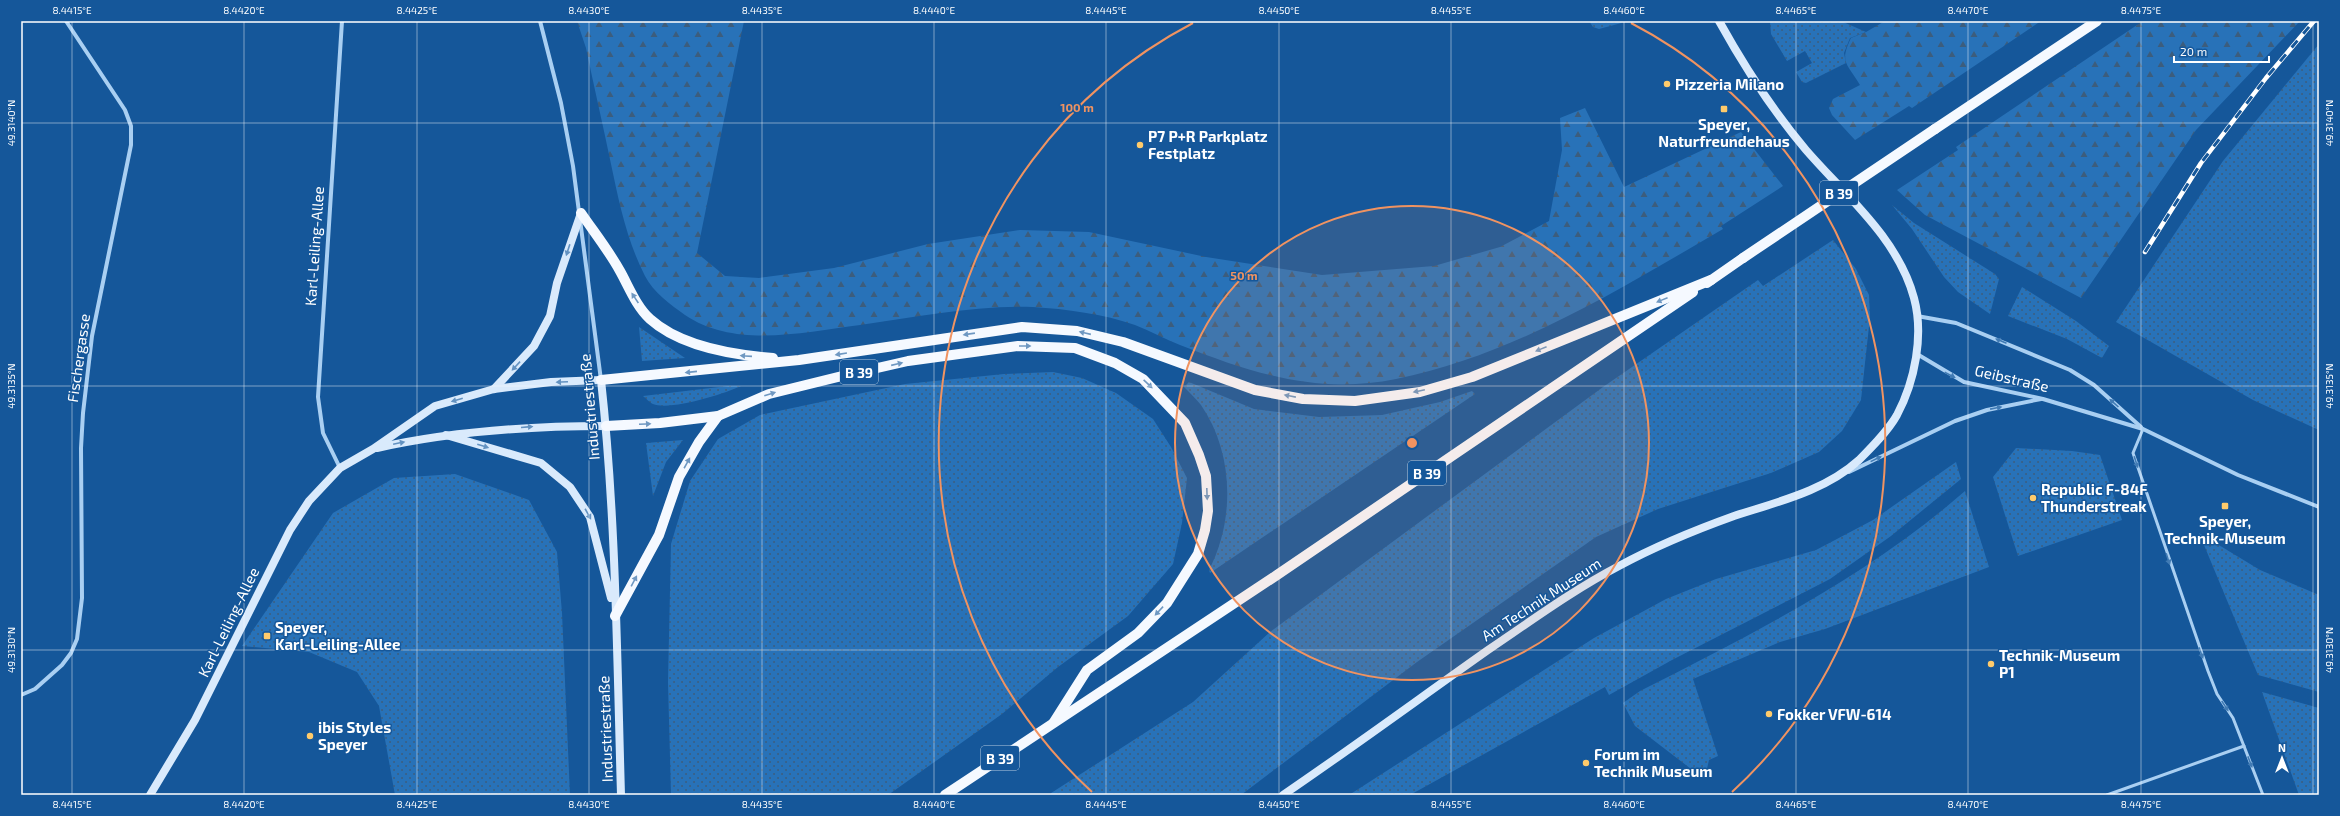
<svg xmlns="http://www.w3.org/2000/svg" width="2340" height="816" font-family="'Exo 2',sans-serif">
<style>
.grass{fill:url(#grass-dots)}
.forest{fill:url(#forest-firs)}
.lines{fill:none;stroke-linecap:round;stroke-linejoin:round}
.lane{stroke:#a9cff2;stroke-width:3}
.street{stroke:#a9cff2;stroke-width:4}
.secondary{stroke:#d9eafc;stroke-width:8}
.primary{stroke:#f5f9ff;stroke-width:10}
.rail-casing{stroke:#fff;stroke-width:4.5}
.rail{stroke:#15579a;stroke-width:3;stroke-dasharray:9;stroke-linecap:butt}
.primary-bridge{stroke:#f5f9ff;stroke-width:10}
.oneway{fill:#6392c1}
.oneway2{fill:#6f98c2}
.oneway3{fill:#417bb4}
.ticks{fill:none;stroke:#fff;stroke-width:1;stroke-opacity:0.45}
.ring{fill:none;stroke:#f09361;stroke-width:2}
.poi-dot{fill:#ffcb6b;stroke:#15579a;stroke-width:1.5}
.labels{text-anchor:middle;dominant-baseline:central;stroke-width:3;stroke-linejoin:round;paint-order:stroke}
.shield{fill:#15579a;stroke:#b9cde1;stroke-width:1}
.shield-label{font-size:14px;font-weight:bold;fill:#fff}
.poi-label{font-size:15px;font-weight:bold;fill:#fff;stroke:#15579a;text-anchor:start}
.street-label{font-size:15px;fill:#fff;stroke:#15579a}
.centre{fill:#f09361;stroke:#15579a;stroke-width:2}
.ring-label{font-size:12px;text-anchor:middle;font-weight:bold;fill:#f09361;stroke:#15579a;stroke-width:3;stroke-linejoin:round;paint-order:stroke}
.neatline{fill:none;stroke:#fff;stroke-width:1.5}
.ticks-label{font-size:10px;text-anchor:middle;fill:#fff}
</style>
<defs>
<pattern id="grass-dots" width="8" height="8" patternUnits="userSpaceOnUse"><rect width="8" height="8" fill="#2872b8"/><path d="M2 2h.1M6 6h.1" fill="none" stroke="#3c5d7d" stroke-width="1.8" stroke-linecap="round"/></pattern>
<pattern id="forest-firs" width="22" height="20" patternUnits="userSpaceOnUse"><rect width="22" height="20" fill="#2872b8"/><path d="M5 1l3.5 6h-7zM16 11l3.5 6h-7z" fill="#3c5d7d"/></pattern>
</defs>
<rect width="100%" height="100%" fill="#15579a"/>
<g class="grass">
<polygon points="1589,21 1629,21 1599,29 1593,27"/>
<polygon points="1770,21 1841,21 1866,32 1850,38 1844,53 1846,63 1806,83 1802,82 1796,72 1812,63 1805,51 1787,61 1771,34"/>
<polygon points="2319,44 2319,430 2253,400 2116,322 2223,161"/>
<polygon points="1892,205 1914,223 1995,274 1999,279 1990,314 1958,292 1944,277 1912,229"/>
<polygon points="1833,240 1856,269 1869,295 1870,317 1861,400 1842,431 1819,452 1771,473 1658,509 1596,537 1417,662 1241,795 1048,795 1193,702 1270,632 1603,387 1758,280 1763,286"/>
<polygon points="2022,287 2076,321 2109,346 2102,358 2067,339 2008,316"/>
<polygon points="639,327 685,358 642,361"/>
<polygon points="1053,372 1082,378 1116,393 1153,419 1171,447 1187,478 1182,523 1173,564 1128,616 1058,667 1002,714 888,795 671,795 668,682 671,544 690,481 718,439 760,415 905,384 1004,374"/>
<path d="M 1189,382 L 1254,409 L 1319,417 L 1382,415 L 1440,402 L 1472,391 L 1475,394 L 1210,573 L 1209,570 C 1235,520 1234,453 1201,405 C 1196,399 1190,393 1184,387 Z"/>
<path d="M 728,386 L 741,386 C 724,394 670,411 653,404 C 650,403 646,398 643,396 Z"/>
<polygon points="683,440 666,462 653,496 646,443"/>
<polygon points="2016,448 2072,451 2100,455 2122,520 2018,556 1993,477"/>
<polygon points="1956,462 1961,479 1891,536 1830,579 1672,660 1609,695 1605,687 1410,795 1349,795 1594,638 1666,599 1716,579 1816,550 1873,520"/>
<polygon points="455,474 529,500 557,552 562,613 570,795 395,795 379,706 357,672 309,652 242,646 333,513 394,478"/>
<path d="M 1965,491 L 1989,567 L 1825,629 L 1780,642 L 1693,679 L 1718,756 L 1709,760 L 1706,773 L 1695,772 L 1635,726 L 1623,703 L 1640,691 C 1754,633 1868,576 1965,491 Z"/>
<polygon points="2199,533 2260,570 2319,595 2319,692 2258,675"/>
<polygon points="2262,692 2319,708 2319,795 2299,795"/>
</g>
<g class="forest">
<path d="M 577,21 L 744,21 L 697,253 L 725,276 L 759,278 L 834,268 L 928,244 L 1020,230 L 1089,232 L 1206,257 L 1322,275 L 1434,266 L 1500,247 L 1549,221 L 1562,150 L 1560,118 L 1585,108 L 1624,187 L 1741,132 L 1783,186 L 1721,226 L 1723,229 C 1620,289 1514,355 1396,379 C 1317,395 1252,373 1180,345 C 1165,339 1150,331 1135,325 C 1104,314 1066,309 1033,307 C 975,305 918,317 860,325 C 804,332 735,349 685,315 C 671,305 653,292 645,276 C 627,241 619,202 611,164 C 603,125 594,87 586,48 Z"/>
<path d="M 1885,21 L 2041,21 L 1912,108 L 1909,106 L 1855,140 L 1832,115 L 1829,108 L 1833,99 L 1860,85 C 1847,63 1839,63 1851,38 L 1866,32 Z"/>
<polygon points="2143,21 2300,21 2196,130 2081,298 1925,215 1897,190 1958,150 1956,147"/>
</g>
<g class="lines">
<g class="lane">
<polyline points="2143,429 2133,453 2208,671 2217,694 2233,718 2263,795"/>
<polyline points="2107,795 2244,746"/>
</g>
<g class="street">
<polyline points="540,21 561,103 573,166 601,380"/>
<polyline points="1917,316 1956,323 2070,370 2094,385 2141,427"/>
<polyline points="1917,354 1964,382 2043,399 2143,429 2238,475 2319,507"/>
<polyline points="340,468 323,433 318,397 342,21"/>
<polyline points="1849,472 1955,421 1987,410 2041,399"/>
<polyline points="21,695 35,689 62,665 71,653 77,639 82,598 81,448 83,413 92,336 131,145 131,126 125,110 66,21"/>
</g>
<g class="secondary">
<polyline points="494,389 534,346 550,316 557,283 581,213"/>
<polyline points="446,435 541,463 570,487 590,517 611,598"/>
<path d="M 377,448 C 453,431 529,426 606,426"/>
<path d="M 150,795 L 195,720 L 290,530 L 309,501 L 340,468 L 373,449 L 435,406 L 494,389 L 551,382 L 601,380 C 616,516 617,658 621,795"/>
<path d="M 1283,795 C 1352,748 1420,698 1488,650 C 1531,621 1573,590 1619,566 C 1656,546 1695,530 1734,516 C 1777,502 1825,491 1859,460 C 1872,447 1888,431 1897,415 C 1915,381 1924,335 1914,298 C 1898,238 1845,195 1806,150 C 1772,110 1744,66 1719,21"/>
</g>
<g class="primary">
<polyline points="1935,129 2097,21"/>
<path d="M 581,213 C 594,232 609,251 620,271 C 629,287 636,306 650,319 C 681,347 733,355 773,358"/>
<polyline points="1707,283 1743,258"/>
<polyline points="601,380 799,360 1022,327 1077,331 1123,342 1255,390 1303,399 1355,401 1420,392 1472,377 1711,280"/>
<polyline points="606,426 660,423 718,416 769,394 838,377 908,361 1018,346 1075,348 1115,363 1143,379 1185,423 1199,455 1206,476 1208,511 1205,530 1198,554 1167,603 1138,633 1087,670 1054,722"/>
<polyline points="615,616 659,535 679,477 699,442 718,416"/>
<polyline points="945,795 1277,575 1693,292"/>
</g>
<defs>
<polyline id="rail" points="2145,252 2201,163 2266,78 2314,21"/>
</defs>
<use href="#rail" class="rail-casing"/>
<use href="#rail" class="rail"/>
<polyline class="primary-bridge" points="1743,258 1935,129"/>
</g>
<defs><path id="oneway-solid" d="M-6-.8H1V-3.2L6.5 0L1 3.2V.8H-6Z"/></defs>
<g class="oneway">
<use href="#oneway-solid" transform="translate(568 250) rotate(108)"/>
<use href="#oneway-solid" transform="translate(516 366) rotate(133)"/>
<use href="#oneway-solid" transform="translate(562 382) rotate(178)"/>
<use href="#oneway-solid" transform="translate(457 400) rotate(164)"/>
<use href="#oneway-solid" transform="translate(527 427) rotate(-5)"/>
<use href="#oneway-solid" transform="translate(399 443) rotate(-12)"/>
<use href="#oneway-solid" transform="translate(483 446) rotate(17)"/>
<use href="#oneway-solid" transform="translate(588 514) rotate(61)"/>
</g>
<g class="oneway2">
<use href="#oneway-solid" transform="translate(635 298) rotate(-124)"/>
<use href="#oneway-solid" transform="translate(1662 300) rotate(158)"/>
<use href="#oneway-solid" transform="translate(1085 333) rotate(-167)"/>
<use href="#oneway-solid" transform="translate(969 334) rotate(172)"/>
<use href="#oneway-solid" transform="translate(1025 346)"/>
<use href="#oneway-solid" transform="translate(1541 349) rotate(158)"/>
<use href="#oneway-solid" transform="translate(841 354) rotate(171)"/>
<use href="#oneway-solid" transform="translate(746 356) rotate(-176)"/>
<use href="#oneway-solid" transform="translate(897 364) rotate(-13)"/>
<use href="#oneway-solid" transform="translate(691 372) rotate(174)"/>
<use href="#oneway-solid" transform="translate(1148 384) rotate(43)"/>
<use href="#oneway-solid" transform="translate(1419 391) rotate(168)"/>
<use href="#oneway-solid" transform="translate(770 394) rotate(-18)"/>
<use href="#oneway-solid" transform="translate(1290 396) rotate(-169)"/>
<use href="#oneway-solid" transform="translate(645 424) rotate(-3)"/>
<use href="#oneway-solid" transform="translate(687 463) rotate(-61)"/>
<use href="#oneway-solid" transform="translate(1207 494) rotate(88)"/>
<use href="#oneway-solid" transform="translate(634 581) rotate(-62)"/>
<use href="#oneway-solid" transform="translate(1159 611) rotate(133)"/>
</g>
<g class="oneway3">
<use href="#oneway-solid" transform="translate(2001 341) rotate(-157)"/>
<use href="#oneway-solid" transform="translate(1950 375) rotate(27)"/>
<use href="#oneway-solid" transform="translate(2114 403) rotate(-138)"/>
<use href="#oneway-solid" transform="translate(1996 408) rotate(-11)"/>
<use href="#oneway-solid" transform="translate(1876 459) rotate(-26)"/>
<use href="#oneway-solid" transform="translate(2136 462) rotate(72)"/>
<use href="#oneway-solid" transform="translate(2168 559) rotate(72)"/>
<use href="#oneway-solid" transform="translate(2201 653) rotate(70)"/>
<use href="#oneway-solid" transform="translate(2225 706) rotate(57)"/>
<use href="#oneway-solid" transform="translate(2250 762) rotate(69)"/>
</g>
<path class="ticks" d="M 72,21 L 72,795M 244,21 L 244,795M 417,21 L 417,795M 589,21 L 589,795M 762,21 L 762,795M 934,21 L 934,795M 1106,21 L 1106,795M 1279,21 L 1279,795M 1451,21 L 1451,795M 1624,21 L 1624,795M 1796,21 L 1796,795M 1968,21 L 1968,795M 2141,21 L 2141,795M 2313,21 L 2313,795M 21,123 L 2319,123M 21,386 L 2319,386M 21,650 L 2319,650"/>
<circle cx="1412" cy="443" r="237" fill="#f09361" fill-opacity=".12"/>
<g class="ring">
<circle cx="1412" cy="443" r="237"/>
<path d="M1092 792A474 474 0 0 1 1193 23M1631 23A474 474 0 0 1 1732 792"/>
</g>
<g class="poi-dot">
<circle cx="1667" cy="84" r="4"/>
<rect x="1720" y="105" width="8" height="8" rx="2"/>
<circle cx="1140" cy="145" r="4"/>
<circle cx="2033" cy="498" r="4"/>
<rect x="2221" y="502" width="8" height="8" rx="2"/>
<rect x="263" y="632" width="8" height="8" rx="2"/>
<circle cx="1991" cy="664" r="4"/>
<circle cx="1769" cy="714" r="4"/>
<circle cx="310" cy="736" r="4"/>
<circle cx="1586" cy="763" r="4"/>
</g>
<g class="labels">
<g class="shield">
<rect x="1820" y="181" width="38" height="24" rx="3"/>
<rect x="840" y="360" width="38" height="24" rx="3"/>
<rect x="1408" y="461" width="38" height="24" rx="3"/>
<rect x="981" y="746" width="38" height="24" rx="3"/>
</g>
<g class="shield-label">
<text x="1839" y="193">B 39</text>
<text x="859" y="372">B 39</text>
<text x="1427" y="473">B 39</text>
<text x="1000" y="758">B 39</text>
</g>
<g class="poi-label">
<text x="1675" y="84">Pizzeria Milano</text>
<text x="1724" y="124" text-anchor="middle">Speyer,<tspan x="1724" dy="17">Naturfreundehaus</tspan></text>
<text x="1148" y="136">P7 P+R Parkplatz<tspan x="1148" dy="17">Festplatz</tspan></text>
<text x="2041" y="489">Republic F-84F<tspan x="2041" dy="17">Thunderstreak</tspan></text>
<text x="2225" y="521" text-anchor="middle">Speyer,<tspan x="2225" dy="17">Technik-Museum</tspan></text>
<text x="275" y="627">Speyer,<tspan x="275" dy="17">Karl-Leiling-Allee</tspan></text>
<text x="1999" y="655">Technik-Museum<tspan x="1999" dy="17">P1</tspan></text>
<text x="1777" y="714">Fokker VFW-614</text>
<text x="318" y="727">ibis Styles<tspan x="318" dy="17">Speyer</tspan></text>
<text x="1594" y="754">Forum im<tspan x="1594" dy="17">Technik Museum</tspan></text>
</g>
<g class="street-label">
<text transform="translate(314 246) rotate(-86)">Karl-Leiling-Allee</text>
<text transform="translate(78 358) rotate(-82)">Fischergasse</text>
<text transform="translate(2012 378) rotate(13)">Geibstraße</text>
<text transform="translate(589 407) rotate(-95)">Industriestraße</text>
<text transform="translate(1541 599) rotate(-33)">Am Technik Museum</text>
<text transform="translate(228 622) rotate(-64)">Karl-Leiling-Allee</text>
<text transform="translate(605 729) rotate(-92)">Industriestraße</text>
</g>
</g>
<circle cx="1412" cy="443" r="6" class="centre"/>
<g class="ring-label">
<text x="1077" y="112">100 m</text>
<text x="1244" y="280">50 m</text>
</g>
<rect width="2340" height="816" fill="none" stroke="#15579a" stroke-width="44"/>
<g transform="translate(2282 758)" stroke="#15579a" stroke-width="3" paint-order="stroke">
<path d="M0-3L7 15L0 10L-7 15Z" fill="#ffffff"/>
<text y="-6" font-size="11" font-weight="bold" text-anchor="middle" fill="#ffffff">N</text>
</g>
<path d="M2174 56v6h95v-6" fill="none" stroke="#ffffff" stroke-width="2"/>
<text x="2180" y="56" font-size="12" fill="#ffffff" stroke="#15579a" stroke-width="3" paint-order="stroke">20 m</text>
<rect x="22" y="22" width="2296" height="772" class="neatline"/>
<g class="ticks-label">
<text x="72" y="14">8.4415°E</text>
<text x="244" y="14">8.4420°E</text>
<text x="417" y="14">8.4425°E</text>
<text x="589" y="14">8.4430°E</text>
<text x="762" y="14">8.4435°E</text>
<text x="934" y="14">8.4440°E</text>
<text x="1106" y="14">8.4445°E</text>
<text x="1279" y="14">8.4450°E</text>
<text x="1451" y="14">8.4455°E</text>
<text x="1624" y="14">8.4460°E</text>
<text x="1796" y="14">8.4465°E</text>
<text x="1968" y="14">8.4470°E</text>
<text x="2141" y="14">8.4475°E</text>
<text transform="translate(11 123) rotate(-90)" y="4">49.3140°N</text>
<text transform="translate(2329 123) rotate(-90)" y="4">49.3140°N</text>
<text transform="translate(11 386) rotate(-90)" y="4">49.3135°N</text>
<text transform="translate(2329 386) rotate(-90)" y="4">49.3135°N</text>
<text transform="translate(11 650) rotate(-90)" y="4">49.3130°N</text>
<text transform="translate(2329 650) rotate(-90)" y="4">49.3130°N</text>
<text x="72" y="808">8.4415°E</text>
<text x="244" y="808">8.4420°E</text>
<text x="417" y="808">8.4425°E</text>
<text x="589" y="808">8.4430°E</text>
<text x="762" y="808">8.4435°E</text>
<text x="934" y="808">8.4440°E</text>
<text x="1106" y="808">8.4445°E</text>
<text x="1279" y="808">8.4450°E</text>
<text x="1451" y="808">8.4455°E</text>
<text x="1624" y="808">8.4460°E</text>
<text x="1796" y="808">8.4465°E</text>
<text x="1968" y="808">8.4470°E</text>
<text x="2141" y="808">8.4475°E</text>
</g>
</svg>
